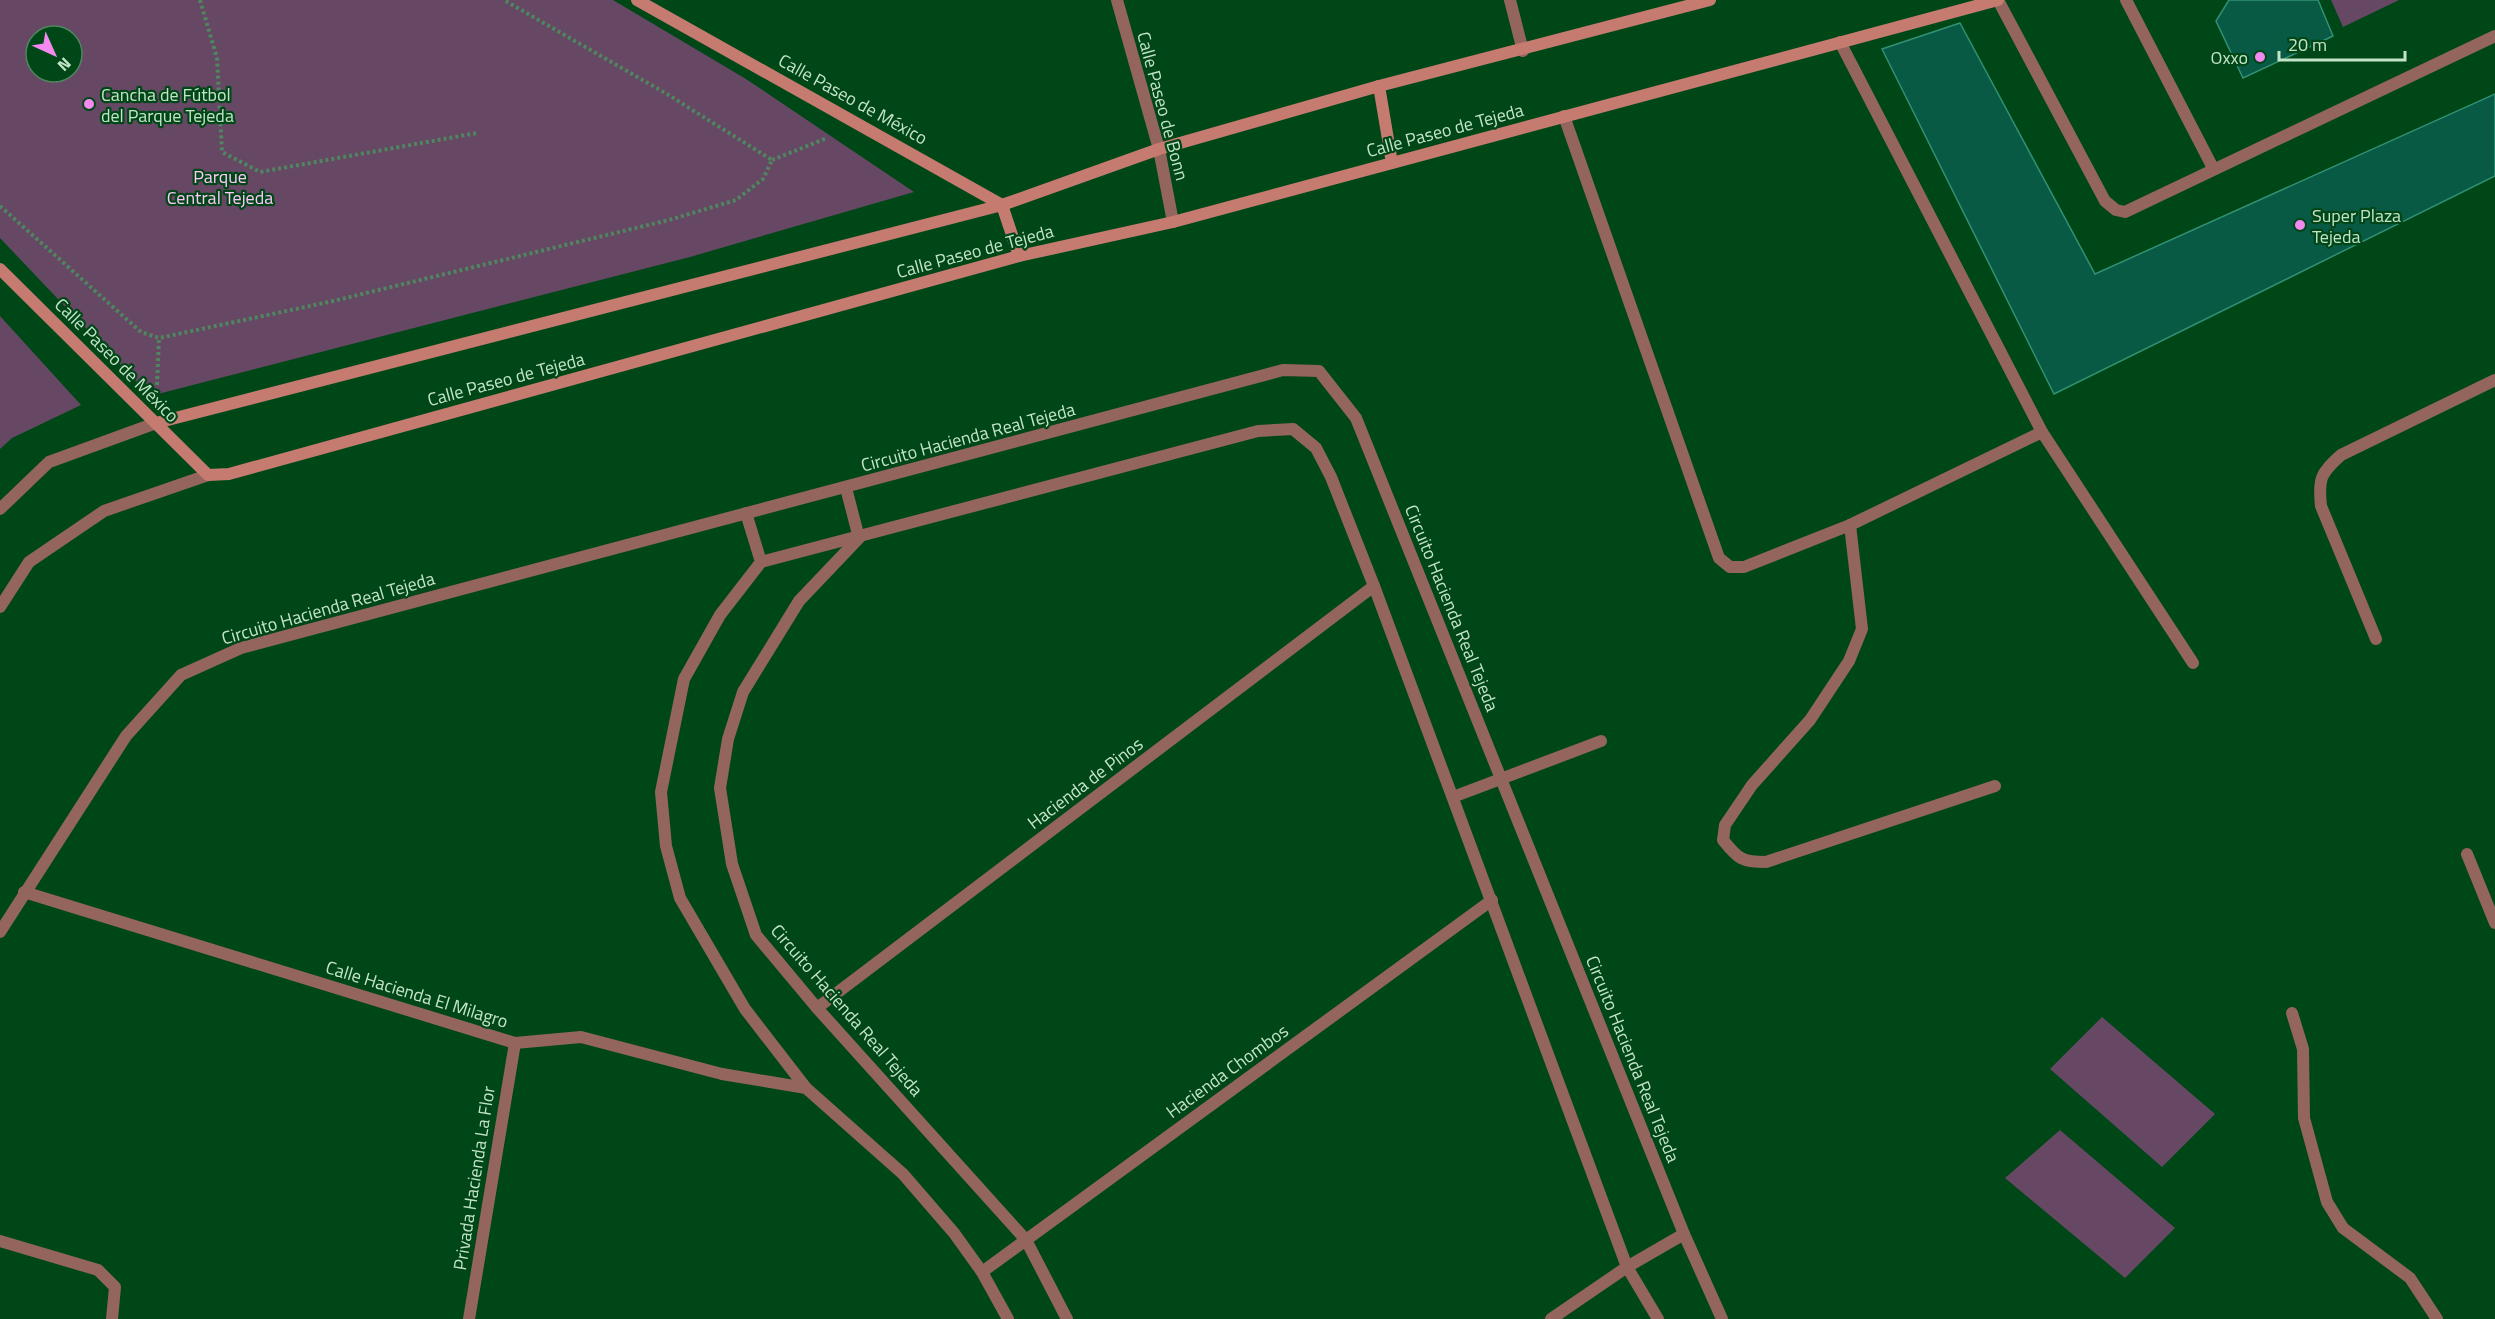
<svg xmlns="http://www.w3.org/2000/svg" width="2495" height="1319" font-family="'Titillium Web',sans-serif">
<style>
.green{fill:#664764;fill-rule:evenodd}
.building{fill:#095a45;stroke:#319173;stroke-width:1.5}
.lines{fill:none;stroke-linecap:round;stroke-linejoin:round}
.path{stroke:#4f865f;stroke-width:4;stroke-dasharray:3 3;stroke-linecap:butt}
.service{stroke:#94655d;stroke-width:12}
.minor{stroke:#94655d;stroke-width:12}
.tertiary{stroke:#94655d;stroke-width:12}
.secondary{stroke:#c67b70;stroke-width:12}
.poi-dot{fill:#f489ef;stroke:#004718;stroke-width:2}
.labels{text-anchor:middle;dominant-baseline:central;stroke-width:4.5;stroke-linejoin:round;paint-order:stroke}
.poi-label{font-size:18px;fill:#c4e4c8;stroke:#004718;text-anchor:start}
.street-label{font-size:18px;fill:#c4e4c8;stroke:#004718}
.park-label{font-size:18px;fill:#ffc9fb;stroke:#004718}
</style>
<rect width="100%" height="100%" fill="#004718"/>
<g class="green">
<path d="M 0,0 L 613,0 L 746,79 L 914,192 L 690,257 L 150,396 L 0,238 ZM 36,36 L 72,36 L 72,72 L 36,72 Z"/>
<polygon points="2331,0 2399,0 2343,27"/>
<polygon points="0,316 81,405 12,438 0,449"/>
<polygon points="2102,1017 2215,1114 2162,1167 2050,1069"/>
<polygon points="2060,1130 2175,1228 2125,1278 2005,1178"/>
</g>
<g class="building">
<polygon points="2229,0 2318,0 2333,36 2243,78 2216,21"/>
<polygon points="1960,23 2095,274 2495,94 2495,176 2054,394 1882,49"/>
</g>
<g class="lines">
<g class="path">
<polyline points="200,0 217,58 222,152 260,172 477,133"/>
<polyline points="772,160 827,138"/>
<polyline points="0,206 141,332 159,338 329,302 669,220 736,200 763,179 772,160 667,94 504,0"/>
<polyline points="157,385 159,338"/>
</g>
<g class="service">
<polyline points="1998,0 2105,201 2116,210 2125,212 2495,36"/>
<polyline points="2126,0 2213,168"/>
<polyline points="1840,42 2042,432 2193,663"/>
<polyline points="1564,116 1719,558 1730,567 1744,567 1850,525 2042,432"/>
<path d="M 1850,525 L 1862,629 L 1849,661 L 1810,720 L 1752,785 L 1725,825 L 1723,840 C 1738,859 1742,862 1766,862 L 1995,786"/>
<polyline points="1453,797 1601,741"/>
<polyline points="2292,1013 2303,1049 2304,1118 2327,1202 2343,1228 2410,1278 2437,1319"/>
</g>
<g class="minor">
<polyline points="1117,0 1159,149 1173,222"/>
<polyline points="1510,0 1523,51"/>
<polyline points="846,488 859,538 799,601 743,692 728,739 720,788 732,864 756,935 817,1008 1026,1240 1067,1319"/>
<polyline points="746,513 761,562 720,615 684,679 661,792 666,846 680,898 745,1009 806,1088 903,1174 954,1233 982,1272 1008,1319"/>
<polyline points="761,562 1258,431 1293,429 1316,448 1331,477 1374,586 1627,1267 1658,1319"/>
<path d="M 2376,639 L 2321,506 C 2318,478 2321,473 2341,455 L 2495,380"/>
<polyline points="2467,854 2495,923"/>
<polyline points="24,892 515,1043 581,1037 722,1074 806,1088"/>
<polyline points="0,932 126,736 181,675 241,648 1283,370 1319,371 1356,418 1684,1234 1722,1319"/>
<polyline points="817,1008 1374,586"/>
<polyline points="0,1241 98,1270 115,1287 112,1319"/>
<polyline points="982,1272 1492,900"/>
<polyline points="469,1319 515,1043"/>
<polyline points="1551,1319 1627,1267 1684,1234"/>
</g>
<g class="tertiary">
<polyline points="0,509 49,462 156,423"/>
<polyline points="0,607 29,562 104,511 208,475"/>
</g>
<g class="secondary">
<polyline points="637,0 1002,205 1019,256"/>
<polyline points="1379,86 1392,163"/>
<polyline points="0,269 208,475 229,474 1019,256 1173,222 1998,0"/>
<polyline points="156,423 1002,205 1159,149 1379,86 1710,0"/>
</g>
</g>
<g class="poi-dot">
<circle cx="2260" cy="57" r="6"/>
<circle cx="89" cy="104" r="6"/>
<circle cx="2300" cy="225" r="6"/>
</g>
<g class="labels">
<g class="poi-label">
<text x="2248" y="57" text-anchor="end">Oxxo</text>
<text x="101" y="94">Cancha de Fútbol<tspan x="101" dy="21">del Parque Tejeda</tspan></text>
<text x="2312" y="215">Super Plaza<tspan x="2312" dy="21">Tejeda</tspan></text>
</g>
<g class="street-label">
<text transform="translate(853 99) rotate(29)">Calle Paseo de México</text>
<text transform="translate(1163 106) rotate(75)">Calle Paseo de Bonn</text>
<text transform="translate(1445 130) rotate(-15)">Calle Paseo de Tejeda</text>
<text transform="translate(975 251) rotate(-15)">Calle Paseo de Tejeda</text>
<text transform="translate(117 360) rotate(45)">Calle Paseo de México</text>
<text transform="translate(506 379) rotate(-15)">Calle Paseo de Tejeda</text>
<text transform="translate(968 437) rotate(-15)">Circuito Hacienda Real Tejeda</text>
<text transform="translate(328 608) rotate(-16)">Circuito Hacienda Real Tejeda</text>
<text transform="translate(1452 608) rotate(68)">Circuito Hacienda Real Tejeda</text>
<text transform="translate(1085 783) rotate(-37)">Hacienda de Pinos</text>
<text transform="translate(417 994) rotate(17)">Calle Hacienda El Milagro</text>
<text transform="translate(847 1010) rotate(49)">Circuito Hacienda Real Tejeda</text>
<text transform="translate(1633 1059) rotate(68)">Circuito Hacienda Real Tejeda</text>
<text transform="translate(1227 1071) rotate(-36)">Hacienda Chombos</text>
<text transform="translate(474 1178) rotate(-81)">Privada Hacienda La Flor</text>
</g>
<g class="park-label">
<text x="220" y="176">Parque<tspan x="220" dy="21">Central Tejeda</tspan></text>
</g>
</g>
<g transform="translate(54 54) rotate(135)"><circle r="28" fill="#004718" stroke="#4e865e" stroke-width="1.5"/>
<path d="M0-4.5L10 22L0 15L-10 22Z" fill="#f489ef"/>
<text y="-9" font-size="16" font-weight="bold" text-anchor="middle" fill="#c4e4c8">N</text>
</g>
<path d="M2279 51v9h126v-9" fill="none" stroke="#c4e4c8" stroke-width="3"/>
<text x="2288" y="51" font-size="18" fill="#c4e4c8" stroke="#004718" stroke-width="4.5" paint-order="stroke">20 m</text>
</svg>
